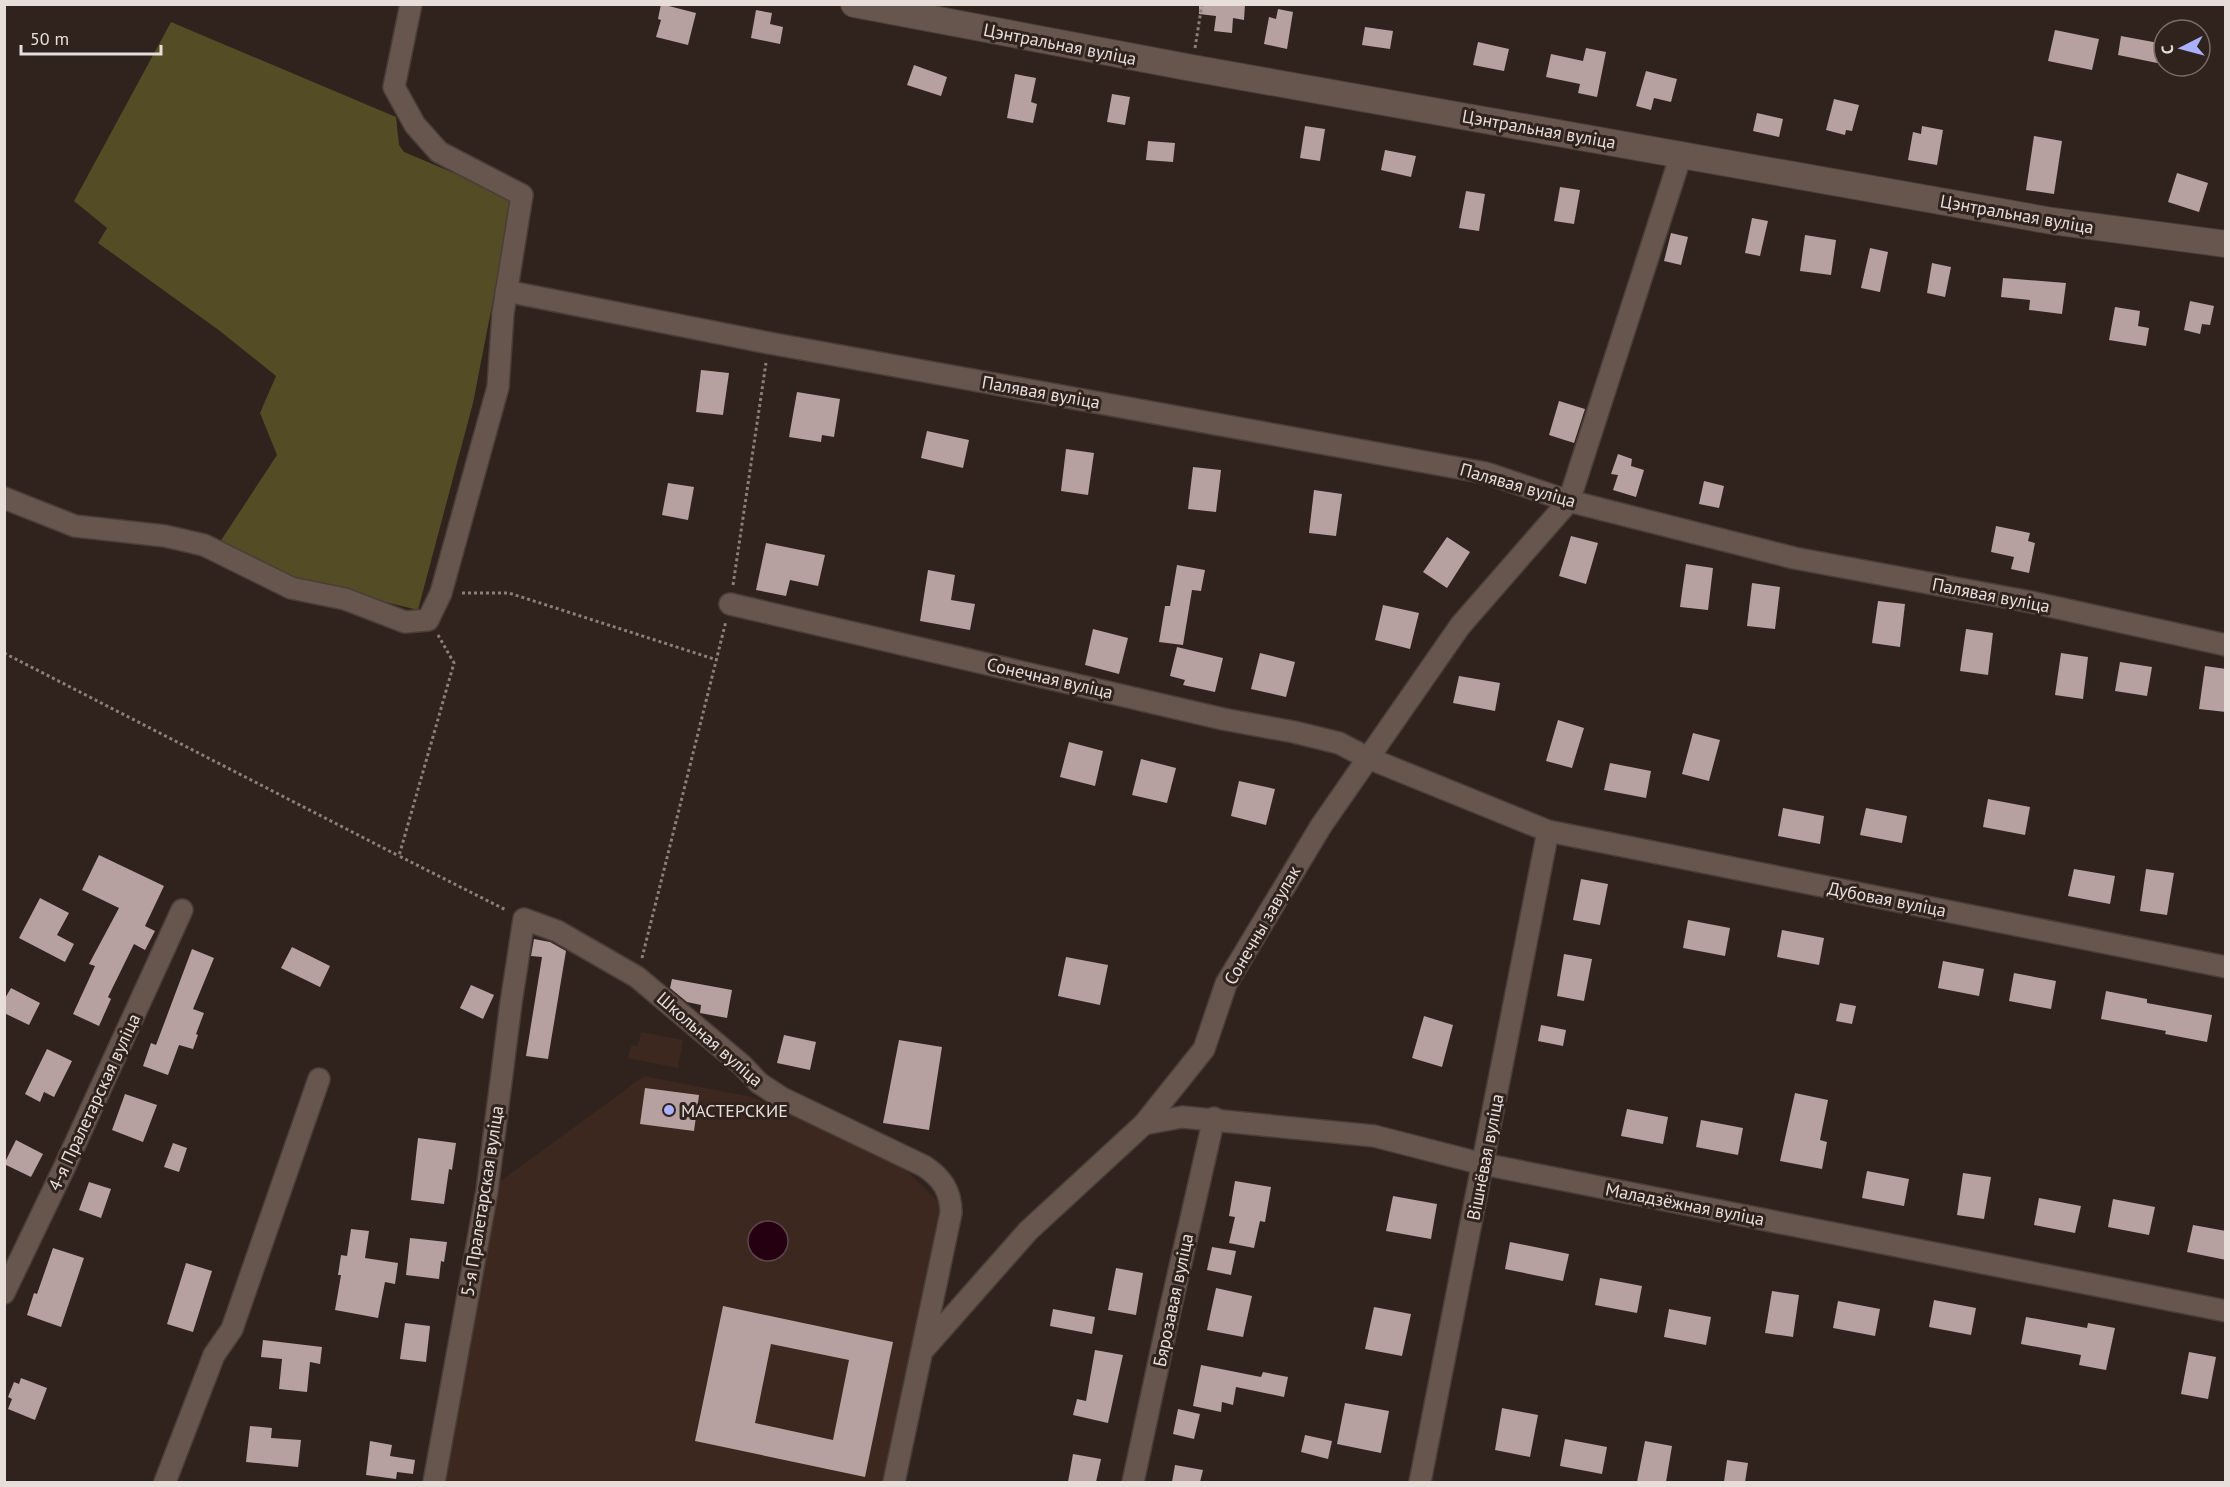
<svg xmlns="http://www.w3.org/2000/svg" width="2230" height="1487" font-family="'PT Sans',sans-serif">
<style>
.built{fill:#3c281e}
.green{fill:#544c25}
.water{fill:#240011;stroke:#5e434d;stroke-width:1.5}
.building{fill:#b6a1a0;fill-rule:evenodd}
.lines{fill:none;stroke-linecap:round;stroke-linejoin:round}
.minor-casing{stroke:#4a3e39;stroke-width:24}
.tertiary-casing{stroke:#4a3e39;stroke-width:28}
.path{stroke:#8a7f79;stroke-width:3;stroke-dasharray:3 3;stroke-linecap:butt}
.minor{stroke:#66564e;stroke-width:21}
.tertiary{stroke:#66564e;stroke-width:26}
.poi-dot{fill:#a9b0fc;stroke:#30221c;stroke-width:2}
.labels{text-anchor:middle;dominant-baseline:central;stroke-width:6;stroke-linejoin:round;paint-order:stroke}
.street-label{font-size:18px;fill:#e7ded9;stroke:#30221c}
.poi-label{font-size:18px;fill:#e7ded9;stroke:#30221c;text-anchor:start}
</style>
<rect width="100%" height="100%" fill="#30221c"/>
<g class="built">
<polygon points="641,1032 683,1040 678,1068 628,1058 631,1045 638,1046"/>
<polygon points="644,1076 752,1097 900,1164 941,1204 883,1482 441,1482 498,1183"/>
</g>
<polygon class="green" points="171,22 396,117 399,145 404,152 513,198 473,403 418,610 280,576 218,545 277,455 260,413 276,376 220,331 98,243 107,228 74,201"/>
<circle class="water" cx="768" cy="1241" r="20"/>
<g class="building">
<polygon points="661,4 696,13 688,45 656,37 661,20 658,19"/>
<polygon points="1199,4 1245,4 1244,20 1233,18 1232,33 1214,31 1216,16 1199,14"/>
<polygon points="1278,9 1293,12 1287,49 1264,44 1269,17 1276,19"/>
<polygon points="756,10 772,13 770,24 783,27 780,44 751,38"/>
<polygon points="1365,27 1393,31 1390,49 1362,45"/>
<polygon points="2055,30 2099,39 2092,70 2048,61"/>
<polygon points="2121,36 2164,44 2162,64 2118,55"/>
<polygon points="1478,42 1509,49 1504,71 1473,65"/>
<polygon points="1586,48 1606,52 1597,97 1578,93 1580,84 1546,77 1551,54 1583,61"/>
<polygon points="914,65 947,77 941,96 907,85"/>
<polygon points="1646,71 1677,79 1671,102 1654,98 1651,110 1636,106"/>
<polygon points="1015,74 1036,78 1031,102 1037,104 1033,123 1007,118"/>
<polygon points="1112,94 1130,97 1125,125 1107,122"/>
<polygon points="1834,99 1859,105 1852,131 1846,130 1845,135 1826,130"/>
<polygon points="1757,113 1783,119 1779,137 1753,131"/>
<polygon points="1305,126 1325,129 1320,161 1300,158"/>
<polygon points="1922,126 1943,130 1937,165 1908,160 1913,132 1921,134"/>
<polygon points="2034,136 2062,141 2054,194 2026,190"/>
<polygon points="1148,141 1175,143 1173,162 1146,160"/>
<polygon points="1385,150 1416,156 1411,177 1381,170"/>
<polygon points="2177,173 2208,183 2199,212 2168,202"/>
<polygon points="1560,187 1580,190 1574,224 1554,221"/>
<polygon points="1466,191 1485,194 1479,231 1459,228"/>
<polygon points="1752,218 1768,221 1760,256 1745,253"/>
<polygon points="1671,233 1688,237 1681,265 1664,261"/>
<polygon points="1805,235 1836,240 1831,275 1800,271"/>
<polygon points="1870,248 1888,252 1880,292 1861,288"/>
<polygon points="1932,263 1951,267 1945,297 1927,293"/>
<polygon points="2003,278 2066,283 2062,314 2029,310 2030,300 2001,297"/>
<polygon points="2190,301 2214,306 2210,325 2202,324 2200,334 2184,330"/>
<polygon points="2115,307 2140,311 2138,326 2149,328 2146,346 2109,340"/>
<polygon points="701,370 729,373 723,415 696,412"/>
<polygon points="797,392 840,399 834,437 822,435 821,442 789,437"/>
<polygon points="1559,401 1585,409 1574,443 1549,435"/>
<polygon points="927,431 969,440 963,468 921,458"/>
<polygon points="1066,449 1094,453 1088,495 1061,491"/>
<polygon points="1618,454 1632,459 1631,466 1644,470 1636,497 1613,490 1618,475 1611,474"/>
<polygon points="1193,467 1221,470 1216,512 1188,509"/>
<polygon points="1704,481 1724,486 1719,508 1699,504"/>
<polygon points="668,483 694,487 688,520 662,515"/>
<polygon points="1314,490 1342,494 1336,536 1309,533"/>
<polygon points="1996,526 2030,533 2028,541 2035,543 2029,573 2011,569 2014,557 1991,552"/>
<polygon points="1571,536 1598,543 1586,584 1559,576"/>
<polygon points="1447,537 1470,552 1447,588 1423,572"/>
<polygon points="766,543 825,555 818,586 790,580 786,596 756,590"/>
<polygon points="1686,564 1713,568 1708,610 1680,607"/>
<polygon points="1177,565 1205,570 1201,591 1192,590 1183,645 1159,642 1165,606 1170,606"/>
<polygon points="928,570 955,575 951,600 975,604 970,630 920,621"/>
<polygon points="1752,583 1780,587 1775,629 1747,626"/>
<polygon points="1878,601 1905,604 1900,647 1872,643"/>
<polygon points="1383,605 1419,613 1410,649 1375,640"/>
<polygon points="1093,629 1128,638 1119,674 1085,665"/>
<polygon points="1966,629 1993,633 1988,675 1960,671"/>
<polygon points="1177,647 1223,658 1215,692 1183,685 1185,680 1170,676"/>
<polygon points="1260,653 1295,662 1286,697 1251,689"/>
<polygon points="2061,653 2088,657 2083,699 2055,695"/>
<polygon points="2120,662 2152,667 2147,696 2115,691"/>
<polygon points="2205,666 2226,669 2226,712 2199,709"/>
<polygon points="1459,676 1500,683 1495,711 1453,703"/>
<polygon points="1558,720 1584,728 1572,768 1546,761"/>
<polygon points="1693,733 1720,740 1709,781 1682,774"/>
<polygon points="1069,742 1103,751 1095,786 1060,777"/>
<polygon points="1141,759 1176,768 1167,803 1132,795"/>
<polygon points="1610,763 1651,771 1646,798 1604,790"/>
<polygon points="1239,781 1275,789 1266,825 1231,816"/>
<polygon points="1988,799 2030,807 2025,835 1983,827"/>
<polygon points="1783,808 1824,816 1820,844 1778,836"/>
<polygon points="1866,808 1907,816 1902,843 1860,835"/>
<polygon points="99,855 164,886 145,926 155,931 145,950 134,944 108,997 111,999 99,1026 73,1014 95,966 89,964 119,908 82,890"/>
<polygon points="2074,869 2115,876 2110,904 2068,896"/>
<polygon points="2146,869 2174,873 2167,915 2140,911"/>
<polygon points="1581,879 1608,884 1600,925 1573,920"/>
<polygon points="40,898 69,913 57,935 74,944 65,962 19,938"/>
<polygon points="1688,920 1730,928 1725,956 1683,948"/>
<polygon points="1782,930 1824,938 1819,965 1777,957"/>
<polygon points="534,939 550,942 566,951 548,1059 526,1056 542,957 531,956"/>
<polygon points="292,947 330,966 320,987 281,968"/>
<polygon points="192,949 214,958 193,1009 204,1013 196,1034 198,1035 193,1049 179,1045 168,1075 143,1066 151,1043 156,1045"/>
<polygon points="1564,954 1592,959 1584,1001 1557,996"/>
<polygon points="1066,957 1108,965 1100,1005 1058,996"/>
<polygon points="1943,961 1984,969 1979,996 1938,988"/>
<polygon points="2014,973 2056,981 2051,1009 2009,1001"/>
<polygon points="672,979 732,990 727,1018 700,1013 701,1005 687,1002 670,988"/>
<polygon points="471,985 494,995 483,1019 460,1008"/>
<polygon points="11,988 40,1003 29,1025 4,1013 4,1000"/>
<polygon points="2106,991 2147,999 2147,1003 2212,1015 2207,1042 2165,1034 2166,1031 2101,1019"/>
<polygon points="1840,1003 1856,1006 1852,1024 1836,1021"/>
<polygon points="1424,1016 1453,1025 1442,1067 1412,1058"/>
<polygon points="1541,1025 1566,1030 1563,1046 1538,1041"/>
<polygon points="784,1035 816,1042 810,1070 777,1063"/>
<polygon points="899,1040 942,1047 929,1130 883,1123"/>
<polygon points="47,1049 72,1061 54,1097 44,1092 40,1102 25,1094"/>
<polygon points="645,1088 699,1095 694,1131 640,1124"/>
<polygon points="1795,1093 1828,1100 1820,1140 1827,1142 1822,1169 1780,1161"/>
<polygon points="125,1094 157,1105 143,1142 112,1130"/>
<polygon points="1627,1109 1668,1117 1663,1144 1621,1136"/>
<polygon points="1701,1120 1743,1128 1738,1155 1696,1147"/>
<polygon points="418,1138 456,1143 452,1170 449,1169 444,1204 411,1200"/>
<polygon points="16,1140 43,1154 31,1177 4,1164"/>
<polygon points="173,1143 187,1148 179,1172 164,1167"/>
<polygon points="1867,1171 1909,1179 1904,1206 1862,1198"/>
<polygon points="1963,1173 1991,1177 1984,1219 1957,1215"/>
<polygon points="1235,1181 1271,1187 1265,1222 1260,1221 1254,1248 1229,1243 1235,1217 1229,1216"/>
<polygon points="89,1182 111,1189 101,1218 79,1210"/>
<polygon points="1393,1196 1437,1204 1431,1239 1386,1231"/>
<polygon points="2039,1198 2081,1206 2075,1233 2034,1225"/>
<polygon points="2113,1199 2155,1207 2149,1235 2108,1227"/>
<polygon points="2193,1225 2226,1231 2226,1260 2187,1252"/>
<polygon points="351,1229 369,1231 365,1258 398,1263 395,1284 385,1282 378,1318 335,1310 341,1275 338,1275 341,1255 347,1256"/>
<polygon points="410,1238 447,1242 444,1262 441,1261 439,1279 406,1275"/>
<polygon points="1510,1242 1569,1254 1563,1281 1505,1269"/>
<polygon points="1212,1247 1236,1251 1231,1275 1207,1270"/>
<polygon points="53,1248 84,1258 61,1327 27,1315 34,1293 37,1294"/>
<polygon points="186,1263 212,1271 193,1332 167,1324"/>
<polygon points="1116,1268 1143,1273 1136,1315 1108,1310"/>
<polygon points="1600,1278 1642,1286 1637,1313 1595,1305"/>
<polygon points="1216,1288 1252,1296 1243,1337 1207,1330"/>
<polygon points="1772,1291 1799,1295 1793,1337 1765,1333"/>
<polygon points="1934,1300 1976,1308 1971,1335 1929,1327"/>
<polygon points="1838,1301 1880,1309 1875,1336 1833,1328"/>
<path d="M 723,1306 L 893,1342 L 865,1477 L 695,1441 ZM 771,1344 L 849,1360 L 833,1440 L 755,1423 Z"/>
<polygon points="1374,1307 1411,1314 1402,1356 1365,1349"/>
<polygon points="1053,1309 1095,1317 1092,1334 1050,1326"/>
<polygon points="1669,1309 1711,1317 1706,1345 1664,1337"/>
<polygon points="2026,1317 2087,1328 2088,1323 2115,1328 2106,1370 2079,1365 2081,1355 2021,1344"/>
<polygon points="405,1323 430,1326 426,1362 400,1359"/>
<polygon points="263,1340 322,1347 320,1364 310,1362 307,1392 279,1389 282,1359 261,1357"/>
<polygon points="1095,1350 1123,1355 1108,1423 1073,1415 1077,1399 1086,1401"/>
<polygon points="2189,1352 2216,1357 2208,1399 2181,1394"/>
<polygon points="1201,1365 1261,1377 1263,1372 1288,1377 1284,1397 1236,1387 1233,1405 1222,1402 1221,1412 1193,1406"/>
<polygon points="21,1378 47,1388 35,1420 8,1409 12,1399 8,1397 14,1382 19,1384"/>
<polygon points="1345,1403 1389,1411 1381,1453 1337,1444"/>
<polygon points="1502,1408 1538,1415 1530,1457 1495,1450"/>
<polygon points="1178,1409 1200,1414 1194,1439 1173,1434"/>
<polygon points="250,1426 272,1428 271,1438 301,1440 298,1467 246,1462"/>
<polygon points="1305,1435 1332,1441 1328,1459 1301,1452"/>
<polygon points="1565,1439 1607,1447 1602,1474 1560,1466"/>
<polygon points="370,1441 392,1445 390,1456 415,1460 413,1474 397,1472 396,1479 366,1475"/>
<polygon points="1645,1441 1672,1446 1666,1482 1637,1482"/>
<polygon points="1073,1454 1101,1459 1096,1482 1068,1482"/>
<polygon points="1727,1460 1748,1463 1745,1482 1724,1482"/>
<polygon points="1175,1465 1203,1470 1200,1482 1172,1482"/>
</g>
<g class="lines">
<defs>
<g id="minor">
<polyline points="506,291 769,343 1486,473 1569,501 1794,558 2031,602 2226,645"/>
<polyline points="4,498 75,526 165,536 204,545 291,588 345,599 405,622 428,620 441,593 498,387 503,313 522,195 439,152 415,125 394,87 411,4"/>
<polyline points="730,604 1223,719 1294,732 1339,743 1368,758 1548,831 2226,967"/>
<polyline points="1144,1124 1182,1117 1374,1136 1483,1164 2226,1311"/>
<polyline points="4,1293 65,1166 182,910"/>
<polyline points="923,1350 1028,1231 1144,1124 1204,1049 1226,984 1321,826 1460,626 1569,501 1681,155"/>
<polyline points="165,1482 214,1355 232,1329 319,1079"/>
<path d="M 434,1482 L 487,1191 L 511,1003 L 524,919 L 557,931 L 637,977 L 742,1065 L 759,1083 L 782,1098 L 924,1166 C 942,1178 951,1191 951,1213 L 894,1482"/>
<polyline points="1133,1482 1169,1315 1214,1118"/>
<polyline points="1420,1482 1548,831"/>
</g>
<polyline id="tertiary" points="854,4 1192,68 2052,221 2226,244"/>
</defs>
<use href="#minor" class="minor-casing"/>
<use href="#tertiary" class="tertiary-casing"/>
<g class="path">
<polyline points="1195,48 1202,4"/>
<polyline points="733,585 766,363"/>
<polyline points="462,593 509,593 717,660"/>
<polyline points="438,635 454,663 399,856 506,910"/>
<polyline points="4,653 399,856"/>
<polyline points="642,958 726,621"/>
</g>
<use href="#minor" class="minor"/>
<use href="#tertiary" class="tertiary"/>
</g>
<circle class="poi-dot" cx="669" cy="1110" r="6"/>
<g class="labels">
<g class="street-label">
<text transform="translate(1060 44) rotate(11)">Цэнтральная вуліца</text>
<text transform="translate(1539 129) rotate(10)">Цэнтральная вуліца</text>
<text transform="translate(2017 214) rotate(10)">Цэнтральная вуліца</text>
<text transform="translate(1041 392) rotate(10)">Палявая вуліца</text>
<text transform="translate(1518 485) rotate(16)">Палявая вуліца</text>
<text transform="translate(1991 595) rotate(11)">Палявая вуліца</text>
<text transform="translate(1050 678) rotate(13)">Сонечная вуліца</text>
<text transform="translate(1887 899) rotate(11)">Дубовая вуліца</text>
<text transform="translate(1262 925) rotate(-60)">Сонечны завулак</text>
<text transform="translate(710 1039) rotate(41)">Школьная вуліца</text>
<text transform="translate(94 1102) rotate(-65)">4-я Пралетарская вуліца</text>
<text transform="translate(1485 1157) rotate(-79)">Вішнёвая вуліца</text>
<text transform="translate(482 1201) rotate(-81)">5-я Пралетарская вуліца</text>
<text transform="translate(1685 1204) rotate(11)">Маладзёжная вуліца</text>
<text transform="translate(1173 1300) rotate(-78)">Бярозавая вуліца</text>
</g>
<g class="poi-label">
<text x="681" y="1110">МАСТЕРСКИЕ</text>
</g>
</g>
<rect width="2230" height="1487" fill="none" stroke="#e7ded9" stroke-width="12"/>
<g transform="translate(2182 48) rotate(264)"><circle r="28" fill="#30221c" stroke="#796d68" stroke-width="1.5"/>
<path d="M0-4.5L10 22L0 15L-10 22Z" fill="#a9b0fc"/>
<text y="-9" font-size="16" font-weight="bold" text-anchor="middle" fill="#e7ded9">С</text>
</g>
<path d="M21 45v9h140v-9" fill="none" stroke="#e7ded9" stroke-width="3"/>
<text x="30" y="45" font-size="18" fill="#e7ded9" stroke="#30221c" stroke-width="4.5" paint-order="stroke">50 m</text>
</svg>
